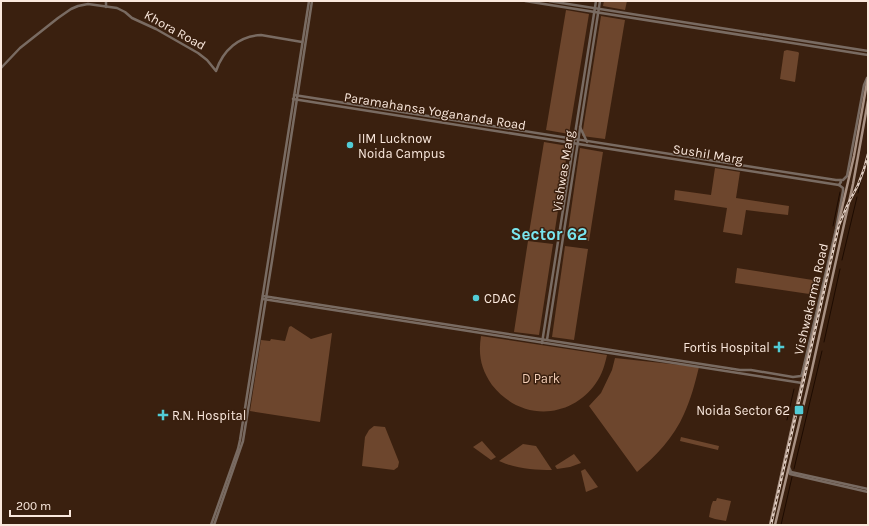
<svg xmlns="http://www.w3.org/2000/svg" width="869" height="526" font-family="Karla,sans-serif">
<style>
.green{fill:#6d462d}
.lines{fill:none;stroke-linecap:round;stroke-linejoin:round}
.stream{stroke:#1d0b01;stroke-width:1}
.tertiary{stroke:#796b62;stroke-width:2.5}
.secondary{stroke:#a89183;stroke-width:2.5}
.rail-casing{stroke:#dfccc0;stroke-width:2.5}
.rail{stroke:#3a200f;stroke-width:1;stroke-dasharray:3;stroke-linecap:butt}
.poi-dot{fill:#52ccd6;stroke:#3a200f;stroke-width:1.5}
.labels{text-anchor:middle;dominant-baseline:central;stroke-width:3;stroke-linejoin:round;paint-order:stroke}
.street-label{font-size:13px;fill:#fae8dd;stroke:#3a200f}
.poi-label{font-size:13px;fill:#fae8dd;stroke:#3a200f;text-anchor:start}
.park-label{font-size:13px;fill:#f4cfb8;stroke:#3a200f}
.district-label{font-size:17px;font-weight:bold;fill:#79e5ee;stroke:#3a200f}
</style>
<rect width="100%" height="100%" fill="#3a200f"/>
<g class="green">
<polygon points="604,1 627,1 625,10 603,6"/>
<polygon points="566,10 589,14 569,134 546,130"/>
<polygon points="601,16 625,20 605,139 582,136"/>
<polygon points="787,50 798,52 799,53 795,82 780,79 784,51"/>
<polygon points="544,142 568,146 554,236 529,233"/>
<polygon points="580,148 603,152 589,241 567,238"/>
<polygon points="715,168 740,172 736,198 789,206 788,215 746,210 742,235 723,232 727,208 674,200 675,190 711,195"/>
<polygon points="528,241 553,244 539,335 514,332"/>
<polygon points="565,246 588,249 574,340 552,337"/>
<polygon points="737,268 819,281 816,295 735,283"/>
<polygon points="291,326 311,339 332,333 320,422 250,411 261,340 270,341 271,339 285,341 289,327"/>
<path d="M 481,336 L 607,355 C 605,364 602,375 596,383 C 570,420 520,421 492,385 C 481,369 478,355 481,336 Z"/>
<path d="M 615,358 L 699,367 C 695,383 691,399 684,414 C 674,437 656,456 637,472 L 589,406 L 601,393 L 612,370 Z"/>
<polygon points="374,426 385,427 399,462 398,467 394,470 362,466 365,437 369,430"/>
<polygon points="681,437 719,446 718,450 680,441"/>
<polygon points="482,441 496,457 491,460 473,447"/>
<path d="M 523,444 L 536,446 L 552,470 C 534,470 516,469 499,461 Z"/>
<polygon points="574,454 581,463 570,467 557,469 555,466"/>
<polygon points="585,469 598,487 586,492 581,471"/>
<path d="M 717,498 L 731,501 L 726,521 L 715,519 L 709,517 C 710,512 711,505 713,501 L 716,501 Z"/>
</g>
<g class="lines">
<g class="stream">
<polyline points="858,193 861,179"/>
<polyline points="833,226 840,192"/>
<polyline points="842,260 857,197"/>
<polyline points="824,342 840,269"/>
<polyline points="787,420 794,389"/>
<polyline points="794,469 822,351"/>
<polyline points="781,525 792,477"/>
</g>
<g class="tertiary">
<polyline points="525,1 868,55"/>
<polyline points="549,1 868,51"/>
<polyline points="106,7 106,1"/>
<path d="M 1,68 L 20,48 L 58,18 L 71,9 L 78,6 L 88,4 L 117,8 L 125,12 L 132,18 L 156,29 L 198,53 L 207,60 L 216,71 C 223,50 239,36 261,35 L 302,42"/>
<polyline points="294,95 836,180 843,180 847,176 864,85 867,78"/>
<polyline points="293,99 839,185"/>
<polyline points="580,127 587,142"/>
<polyline points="263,296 740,370 751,370 793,377 801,376 802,374 836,229 843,191 843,188 839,185 841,182 840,180"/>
<polyline points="263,299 802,383"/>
<polyline points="547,340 600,1"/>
<polyline points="542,343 596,1"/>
<polyline points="789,467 791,472 868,489"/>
<polyline points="788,470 790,474 868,492"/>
<polyline points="211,525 238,449 240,440 309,1"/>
<polyline points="214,525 243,441 272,261 312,1"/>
</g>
<g class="secondary">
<polyline points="770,525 804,373 854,156 868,77"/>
<polyline points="775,525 810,378 853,184 868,101"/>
</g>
<defs>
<polyline id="rail" points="771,525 839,225 847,206 858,185 864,169 868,154"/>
</defs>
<use href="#rail" class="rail-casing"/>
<use href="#rail" class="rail"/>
</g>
<g class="poi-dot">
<circle cx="350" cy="145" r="4"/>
<circle cx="476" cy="298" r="4"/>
<path d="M777 341h4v4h4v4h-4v4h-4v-4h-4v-4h4z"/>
<rect x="794" y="405" width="10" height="10" rx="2"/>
<path d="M161 409h4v4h4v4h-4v4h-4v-4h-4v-4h4z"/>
</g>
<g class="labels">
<g class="street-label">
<text transform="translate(175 30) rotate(29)">Khora Road</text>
<text transform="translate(435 111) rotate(9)">Paramahansa Yogananda Road</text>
<text transform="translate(708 154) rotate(9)">Sushil Marg</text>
<text transform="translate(563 171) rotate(-81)">Vishwas Marg</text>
<text transform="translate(811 299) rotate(-77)">Vishwakarma Road</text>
</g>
<g class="poi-label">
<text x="358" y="138">IIM Lucknow<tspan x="358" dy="15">Noida Campus</tspan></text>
<text x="484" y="298">CDAC</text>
<text x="770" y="347" text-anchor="end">Fortis Hospital</text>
<text x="790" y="410" text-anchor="end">Noida Sector 62</text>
<text x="172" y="415">R.N. Hospital</text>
</g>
<g class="park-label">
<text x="541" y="378">D Park</text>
</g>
<g class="district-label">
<text x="549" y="234">Sector 62</text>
</g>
</g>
<rect width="869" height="526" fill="none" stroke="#fae8dd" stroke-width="4"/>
<path d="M10 510v6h60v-6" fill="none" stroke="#fae8dd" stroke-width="2"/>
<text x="16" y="510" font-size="12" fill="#fae8dd" stroke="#3a200f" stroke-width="3" paint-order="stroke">200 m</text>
</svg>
